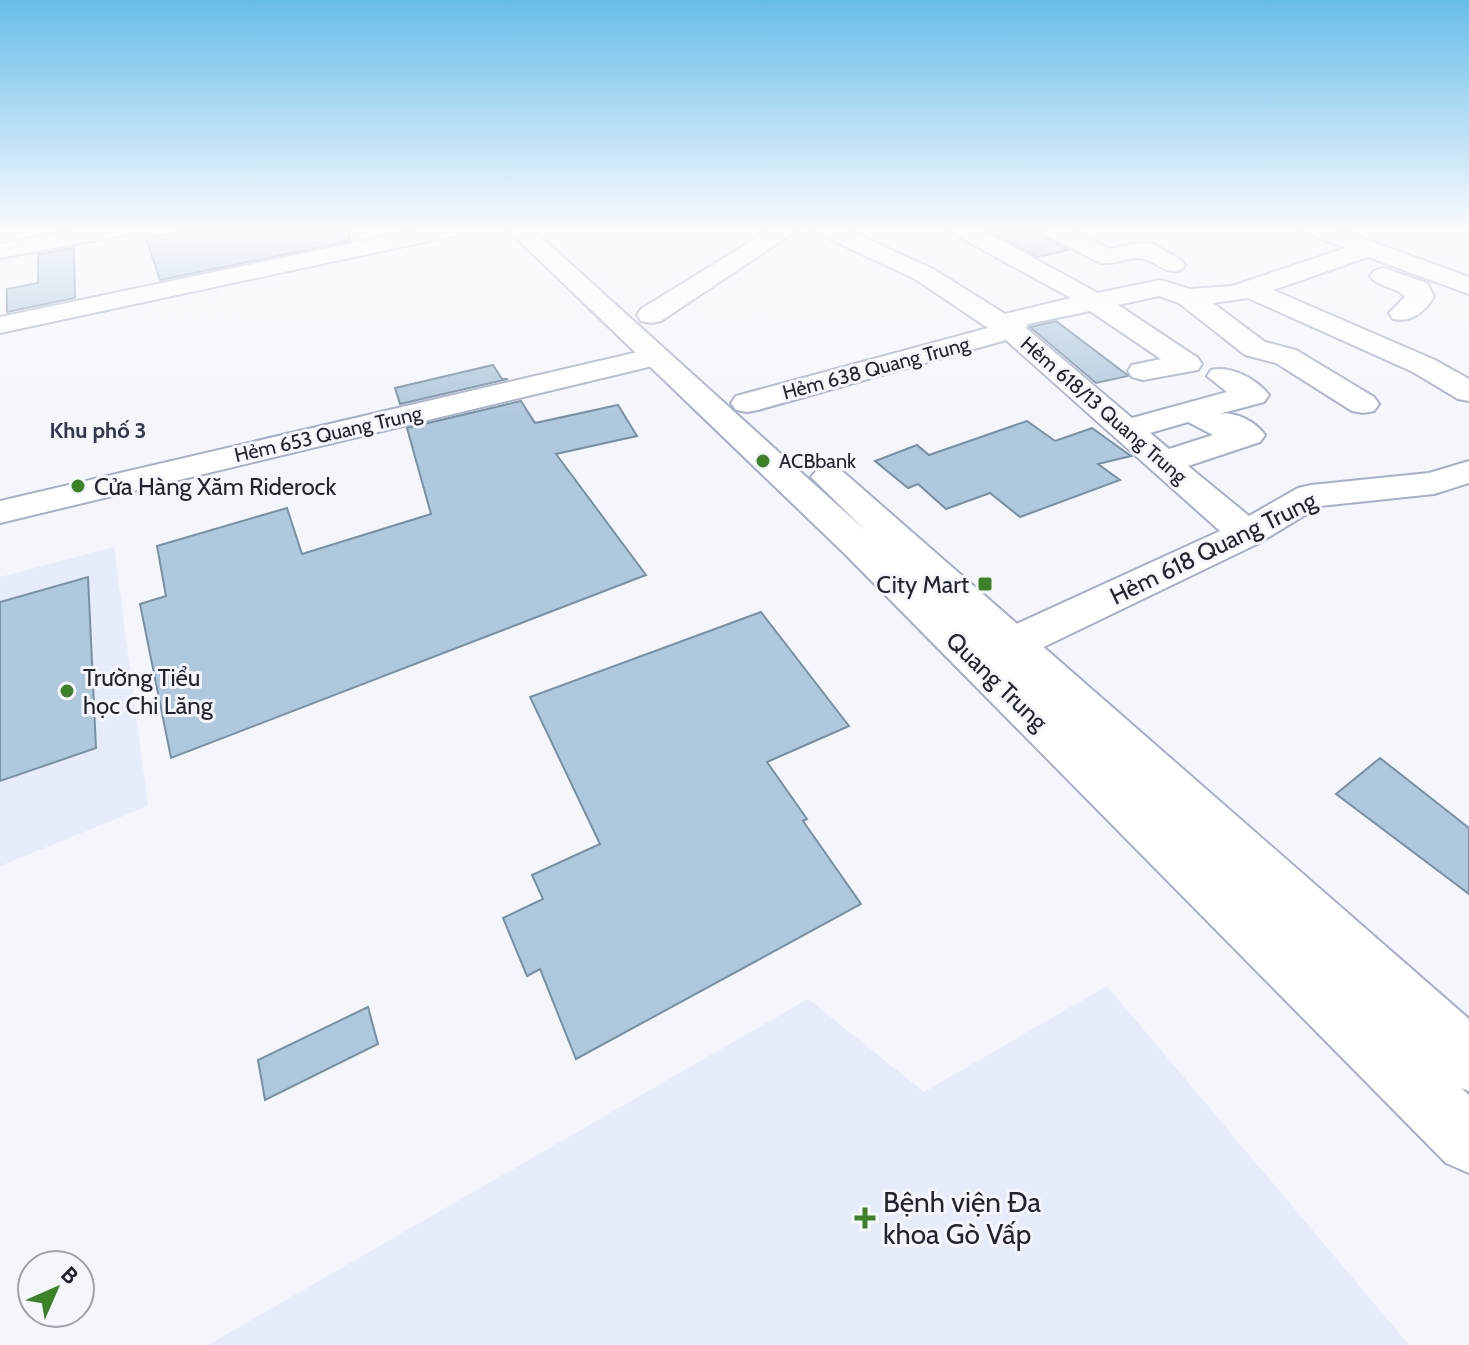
<svg xmlns="http://www.w3.org/2000/svg" width="1469" height="1345" font-family="Cabin,sans-serif">
<style>
.built{fill:#e6ecfa}
.building{fill:#b0c8dd;stroke:#7890a3;stroke-width:2}
.lines{fill:none;stroke-linecap:round;stroke-linejoin:round}
.minor-casing{stroke:#a5afc9;stroke-width:4}
.major-casing{stroke:#a5afc9;stroke-width:4}
.minor{fill:#fff;fill-rule:evenodd}
.major{fill:#fff;fill-rule:evenodd}
.poi-dot{fill:#3b8228;stroke:#f4f6fc;stroke-width:3}
.labels{text-anchor:middle;dominant-baseline:central;stroke-width:6;stroke-linejoin:round;paint-order:stroke}
.far-street-label{font-size:20px;fill:#222530;stroke:#f4f6fc}
.far-poi-label{font-size:20px;fill:#222530;stroke:#f4f6fc;text-anchor:start}
.far-neighbourhood-label{font-size:22px;font-weight:bold;fill:#32394f;stroke:#f4f6fc}
.poi-label{font-size:24px;fill:#222530;stroke:#f4f6fc;text-anchor:start}
.street-label{font-size:24px;fill:#222530;stroke:#f4f6fc}
.near-poi-label{font-size:28px;fill:#222530;stroke:#f4f6fc;text-anchor:start}
</style>
<rect width="100%" height="100%" fill="#f4f6fc"/>
<g class="built">
<polygon points="114,547 148,806 0,866 0,577"/>
<polygon points="1107,986 1409,1345 208,1345 808,999 924,1092"/>
</g>
<g class="building">
<polygon points="194,229 348,229 350,241 160,280 146,238"/>
<polygon points="986,229 1038,229 1044,237 1068,250 1038,257"/>
<polygon points="74,248 75,298 7,312 7,289 38,283 38,254"/>
<polygon points="1056,321 1126,374 1128,376 1096,383 1030,327"/>
<polygon points="493,365 502,379 508,379 400,404 395,388"/>
<polygon points="521,401 535,423 618,405 637,436 556,454 646,575 171,758 140,604 166,596 157,546 287,508 302,554 431,514 407,428"/>
<polygon points="1027,421 1055,441 1092,428 1131,456 1098,464 1120,480 1020,517 990,493 946,509 918,484 908,488 875,461 917,445 929,455"/>
<polygon points="88,577 96,748 0,781 0,602"/>
<polygon points="761,612 849,726 767,762 807,819 803,821 861,904 576,1059 540,969 527,976 503,918 543,899 532,875 600,844 530,697"/>
<polygon points="1380,758 1469,828 1469,894 1336,794"/>
<polygon points="368,1007 378,1044 265,1100 258,1060"/>
</g>
<g class="lines">
<defs>
<g id="minor">
<polygon points="81,229 130,229 126,234 118,236 0,258 0,244"/>
<polygon points="420,229 464,229 460,234 452,236 0,333 0,317"/>
<polygon points="771,229 799,229 661,321 651,323 641,321 637,315 641,309"/>
<path d="M 815,229 L 846,229 L 933,269 L 1005,314 L 1071,298 L 954,234 L 950,229 L 980,229 L 1098,293 L 1160,280 L 1190,289 L 1232,286 L 1346,248 L 1308,234 L 1304,229 L 1337,229 L 1469,277 L 1469,294 L 1368,257 L 1273,290 L 1435,360 L 1469,379 L 1469,401 L 1458,399 L 1413,372 L 1248,298 L 1213,303 L 1265,342 L 1296,350 L 1374,397 L 1379,404 L 1374,411 L 1363,413 L 1352,411 L 1276,363 L 1245,355 L 1179,303 L 1159,296 L 1118,305 L 1198,358 L 1202,364 L 1198,370 L 1143,380 L 1132,377 L 1128,371 L 1132,365 L 1161,359 L 1090,311 L 1028,324 L 1026,328 L 1132,418 L 1227,392 L 1207,376 L 1211,370 C 1230,365 1257,379 1269,395 L 1264,402 L 1219,414 C 1235,411 1255,421 1265,435 L 1260,442 L 1188,466 L 1249,516 L 1298,488 L 1311,485 L 1429,473 L 1469,461 L 1469,483 L 1434,494 L 1320,506 L 1259,543 L 1027,655 L 1012,660 L 997,655 L 991,644 L 997,633 L 1220,531 L 1006,340 L 758,410 L 747,412 L 736,410 L 731,403 L 736,396 L 988,328 L 915,279 L 819,234 ZM 1188,422 L 1213,435 L 1169,449 L 1150,433 Z"/>
<path d="M 1041,229 L 1070,229 L 1110,249 L 1144,242 L 1153,244 L 1181,260 L 1185,265 L 1181,270 C 1162,275 1154,258 1138,258 C 1124,258 1113,266 1098,262 L 1045,234 Z"/>
<path d="M 1383,268 L 1427,283 L 1434,297 C 1424,312 1412,323 1393,319 L 1389,313 L 1405,297 C 1396,286 1378,288 1370,276 L 1374,271 Z"/>
<polygon points="655,348 665,351 670,357 665,363 0,523 0,501"/>
</g>
<polygon id="major" points="507,229 532,229 866,531 811,477 817,470 829,466 841,470 1469,1019 1469,1091 1461,1088 1469,1095 1469,1173 1446,1163 845,554"/>
</defs>
<use href="#minor" class="minor-casing"/>
<use href="#major" class="major-casing"/>
<use href="#minor" class="minor"/>
<use href="#major" class="major"/>
</g>
<linearGradient id="sky" x2="0" y2="1"><stop stop-color="#68bde9"/><stop offset="0.55" stop-color="#fafbfe"/><stop offset="1" stop-color="#fafbfe" stop-opacity="0"/></linearGradient>
<rect width="1469" height="417" fill="url(#sky)"/>
<g class="poi-dot">
<circle cx="763" cy="461" r="8"/>
<circle cx="78" cy="486" r="8"/>
<rect x="977" y="576" width="16" height="16" rx="4"/>
<circle cx="67" cy="691" r="8"/>
<path d="M861 1206h8v8h8v8h-8v8h-8v-8h-8v-8h8z"/>
</g>
<g class="labels">
<g class="far-street-label">
<text transform="translate(876 368) rotate(-15)">Hẻm 638 Quang Trung</text>
<text transform="translate(1104 410) rotate(41)">Hẻm 618/13 Quang Trung</text>
<text transform="translate(328 434) rotate(-13)">Hẻm 653 Quang Trung</text>
</g>
<g class="far-poi-label">
<text x="779" y="461">ACBbank</text>
</g>
<g class="far-neighbourhood-label">
<text x="98" y="430">Khu phố 3</text>
</g>
<g class="poi-label">
<text x="94" y="486">Cửa Hàng Xăm Riderock</text>
<text x="969" y="584" text-anchor="end">City Mart</text>
<text x="83" y="677">Trường Tiểu<tspan x="83" dy="28">học Chi Lăng</tspan></text>
</g>
<g class="street-label">
<text transform="translate(1213 548) rotate(-26)">Hẻm 618 Quang Trung</text>
<text transform="translate(997 681) rotate(44)">Quang Trung</text>
</g>
<g class="near-poi-label">
<text x="883" y="1202">Bệnh viện Đa<tspan x="883" dy="32">khoa Gò Vấp</tspan></text>
</g>
</g>
<g transform="translate(56 1289) rotate(45)"><circle r="38" fill="#f4f6fc" stroke="#a0a2aa" stroke-width="2"/>
<path d="M0-6L14 30L0 20L-14 30Z" fill="#3b8228"/>
<text y="-12" font-size="22" font-weight="bold" text-anchor="middle" fill="#222530">B</text>
</g>
</svg>
